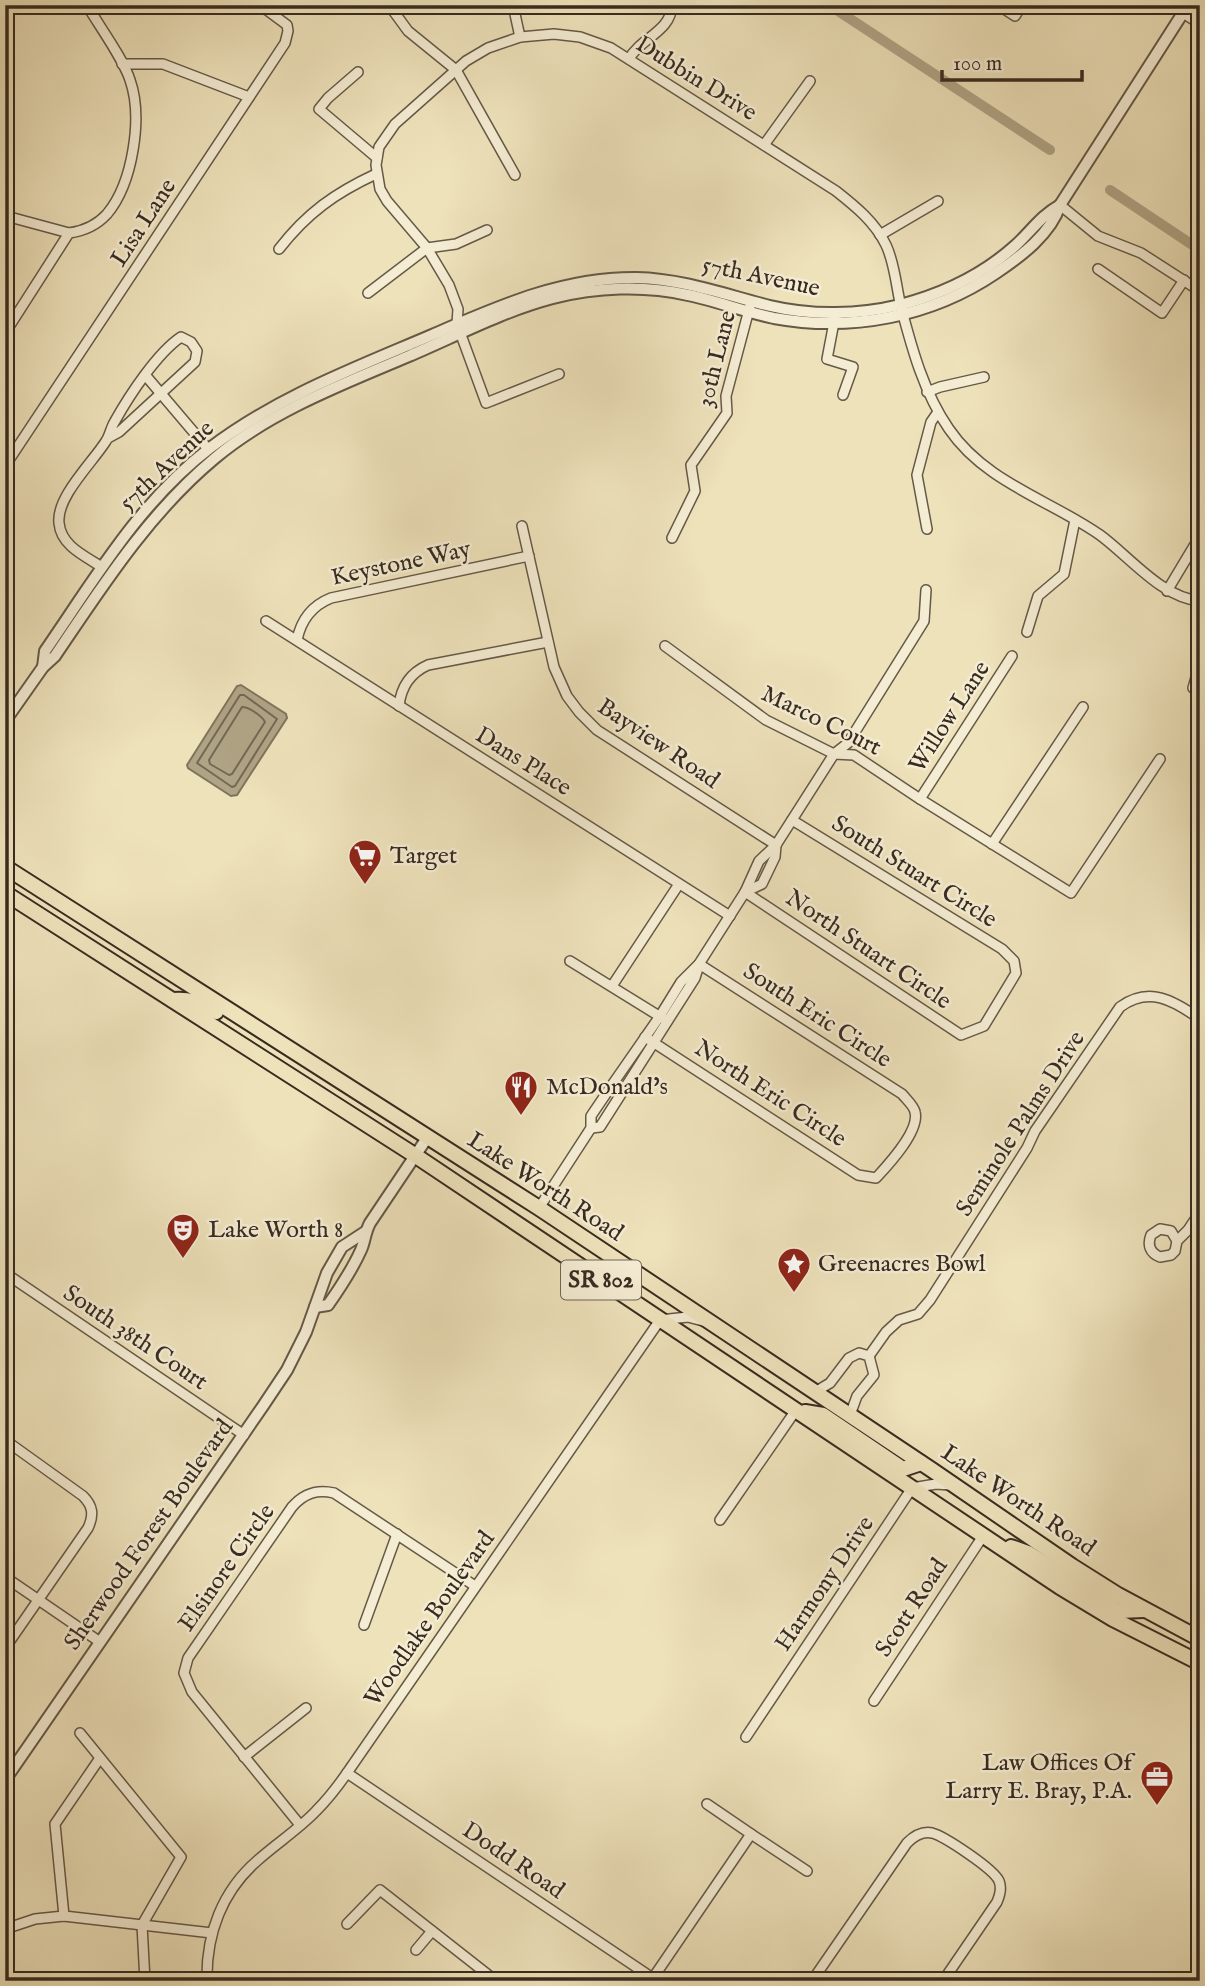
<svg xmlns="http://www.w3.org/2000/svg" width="1205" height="1986" font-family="'IM FELL English',serif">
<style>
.water{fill:#b0a486;stroke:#80745d;stroke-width:2}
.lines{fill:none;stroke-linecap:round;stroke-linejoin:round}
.shore{stroke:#746853;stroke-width:2}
.canal{stroke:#b0a486;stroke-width:10}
.minor-casing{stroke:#655947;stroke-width:12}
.tertiary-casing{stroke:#655947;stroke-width:14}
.primary-casing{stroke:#372b20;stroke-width:18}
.minor{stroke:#f4ecd3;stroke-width:9}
.tertiary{stroke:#f4ecd3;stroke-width:10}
.primary{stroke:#eee2bb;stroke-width:14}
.labels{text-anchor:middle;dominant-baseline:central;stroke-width:5;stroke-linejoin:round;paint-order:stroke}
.shield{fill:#f4ecd3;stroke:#706556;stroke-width:2}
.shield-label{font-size:23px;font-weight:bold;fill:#372b20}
.street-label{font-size:24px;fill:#372b20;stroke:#f4ecd3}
.poi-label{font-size:24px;fill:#372b20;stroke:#f4ecd3;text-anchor:start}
</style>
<rect width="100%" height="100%" fill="#eee2bb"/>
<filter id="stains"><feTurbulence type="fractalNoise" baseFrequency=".00286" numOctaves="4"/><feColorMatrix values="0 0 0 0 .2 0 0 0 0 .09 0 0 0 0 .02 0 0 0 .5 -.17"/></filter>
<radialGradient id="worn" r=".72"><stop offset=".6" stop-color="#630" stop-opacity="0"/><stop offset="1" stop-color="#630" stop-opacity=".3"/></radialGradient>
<polygon class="water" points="241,685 286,714 287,718 237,795 231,796 188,768 187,765 237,686"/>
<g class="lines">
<g class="shore">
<polygon points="240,695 244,695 277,719 235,786 232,787 197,763"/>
<path d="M 242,707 C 249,707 262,716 265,722 L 232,774 L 229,775 L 210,764 L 209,760 Z"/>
</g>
<g class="canal">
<polyline points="829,5 1050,150"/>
<polyline points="1110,190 1200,250"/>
</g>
<defs>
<g id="minor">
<polyline points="389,5 408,31 456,70 515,175"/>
<polyline points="513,5 520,37"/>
<polyline points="998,5 1015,16 1022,5"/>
<polyline points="1183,13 1200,24"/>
<path d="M 629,59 C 640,38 671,32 672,5"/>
<polyline points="122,64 163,64 249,97"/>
<polyline points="358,72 328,98 319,109 377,158"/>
<polyline points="764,145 810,81"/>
<polyline points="1060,205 1098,236 1141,253 1200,291"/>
<polyline points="6,216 69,233"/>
<polyline points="880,235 938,201"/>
<path d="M 279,249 C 307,213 335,193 376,174"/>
<polyline points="1098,269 1162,313 1184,280"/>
<polyline points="368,293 427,248 456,244 487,230"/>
<polyline points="835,317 827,359 853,367 843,395"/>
<path d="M 5,333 L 69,233 C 84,231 97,225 107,214 C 133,183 143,117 130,80 C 123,58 99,26 87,5"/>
<path d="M 559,374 L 486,403 L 457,324 L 458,309 L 449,285 L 427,248 L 387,201 L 380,189 L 376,165 L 379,147 L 395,124 L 466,61 L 488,48 L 520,37 L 554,34 L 580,37 L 611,48 L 836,191 C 855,206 875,222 886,245 C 895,264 896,286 901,307 C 912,349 924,393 949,429 C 985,482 1050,500 1100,535 C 1130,557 1162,598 1200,601"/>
<polyline points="146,376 208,449"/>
<polyline points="927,392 940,387 984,377"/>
<polyline points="5,466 285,43 288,31 287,25 260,5"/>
<polyline points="522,526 554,667 567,696 579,712 597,730 776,845"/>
<polyline points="927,529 917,475 931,422 938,412"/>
<polyline points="672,538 695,491 691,465 727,413 726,396 750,306"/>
<path d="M 102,567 C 85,556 61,546 59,523 C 56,497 93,462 106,441 C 110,435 111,427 115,421 C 129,396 157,353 181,337 L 191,342 L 197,351 L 195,362 L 119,432 L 108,438"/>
<polyline points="1167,591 1200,536"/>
<polyline points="266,621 730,916"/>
<polyline points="1027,632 1038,596 1064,574 1075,520"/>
<path d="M 297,640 C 301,620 311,606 331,598 L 529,556"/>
<polyline points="665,646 766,720 834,754 854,755 920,799 1071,893 1160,759"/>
<polyline points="1193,688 1200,663"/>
<path d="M 399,706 C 401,687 410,673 428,665 L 548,642"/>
<polyline points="920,799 1012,656"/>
<polyline points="992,844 1083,707"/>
<polyline points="745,892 961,1035 984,1026 1016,973 1014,961 1002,949 792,820"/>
<polyline points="745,892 762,884 775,857 776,845"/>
<polyline points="570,961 664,1019"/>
<polyline points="612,986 679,884"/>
<path d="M 645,1037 L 858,1175 L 876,1178 C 888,1165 920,1131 915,1112 C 914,1106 906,1099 902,1094 L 699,964"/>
<polyline points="591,1128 600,1127 695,978 699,965"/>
<polyline points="539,1208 591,1128 591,1116 612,1085 660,1016 681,982 699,964 745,892 759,861 776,845 834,754 848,743 924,621 926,590"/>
<path d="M 1177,1241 L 1171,1231 L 1160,1229 L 1151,1235 C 1147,1245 1150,1253 1160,1257 L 1171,1255 L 1175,1251 L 1177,1241 L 1188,1230 L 1200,1212"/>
<polyline points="5,1273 244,1435"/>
<path d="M 869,1356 L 886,1332 L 899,1320 L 918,1314 L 930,1300 L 1027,1148 L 1035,1131 L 1120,1007 C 1149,986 1173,1000 1200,1019"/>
<polyline points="815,1392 830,1383 849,1358 859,1353 869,1356 874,1375 857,1396 850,1415"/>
<path d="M 5,1440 L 83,1496 C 93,1506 94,1515 88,1528 L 5,1648"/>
<polyline points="720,1520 796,1410"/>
<polyline points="5,1577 100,1642"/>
<polyline points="364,1625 397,1534"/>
<polyline points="874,1701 983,1536"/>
<polyline points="80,1733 181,1857 142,1925 145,1981"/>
<polyline points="746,1737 912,1488 936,1484 950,1485"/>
<polyline points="244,1757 306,1708"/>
<polyline points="347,1773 657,1981"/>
<polyline points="707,1804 751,1834"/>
<path d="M 300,1825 L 192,1692 L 184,1673 L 188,1658 L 292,1507 C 304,1493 317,1489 334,1493 L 475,1586"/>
<polyline points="64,1916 55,1824 100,1758"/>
<polyline points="347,1924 380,1890 496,1981"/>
<polyline points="5,1929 35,1919 64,1916 212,1933"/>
<polyline points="416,1950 432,1931"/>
<polyline points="653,1978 751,1834 807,1871"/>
<path d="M 207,1981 C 206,1934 222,1891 258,1860 C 277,1843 299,1829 316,1811 C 328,1799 338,1786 347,1773 L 660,1320 L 688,1317 L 703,1321"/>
<path d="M 812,1981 L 907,1843 C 914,1836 922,1831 932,1833 C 944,1836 994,1869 999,1881 C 1002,1888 1000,1895 997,1902 L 943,1981"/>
</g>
<g id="tertiary">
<path d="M 43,667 L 45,651 C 94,580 140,501 210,448 C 277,397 355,368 432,335 C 499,306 563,277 637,278 C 683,279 726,295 770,306 C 812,316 859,315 900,305 C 942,294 984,274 1016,245 C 1031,231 1042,215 1060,205"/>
<path d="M 5,721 L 43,667 L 55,656 C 103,585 149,513 215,458 C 271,411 343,384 409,356 C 456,336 503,311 553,298 C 596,287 644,285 688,295 C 717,301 745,312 774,318 C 851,332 931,317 996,273 C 1020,257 1051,234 1060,205 L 1188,5"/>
<path d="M 315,1307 L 328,1305 C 340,1288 352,1270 361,1250 C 365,1241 365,1232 370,1223 L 427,1138"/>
<polyline points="5,1780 263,1406 287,1370 306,1332 327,1273 342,1247 365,1232"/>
</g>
<g id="primary">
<polyline points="5,867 539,1208 932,1470 1072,1566 1118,1595 1200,1639"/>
<polyline points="5,893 416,1156 1060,1587 1113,1619 1200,1663"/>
<path d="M 173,1000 C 191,998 200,1004 216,1012"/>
<polyline points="805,1412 823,1415 903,1469 921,1463"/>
<polyline points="1011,1547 1028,1553 1118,1611 1144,1610"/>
</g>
</defs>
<use href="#minor" class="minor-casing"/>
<use href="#tertiary" class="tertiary-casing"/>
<use href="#primary" class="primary-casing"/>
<use href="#minor" class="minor"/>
<use href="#tertiary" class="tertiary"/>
<use href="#primary" class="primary"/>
</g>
<defs>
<symbol id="supermarket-pin" viewBox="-11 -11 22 30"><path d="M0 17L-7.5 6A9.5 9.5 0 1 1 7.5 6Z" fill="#8f2418" stroke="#f4ecd3"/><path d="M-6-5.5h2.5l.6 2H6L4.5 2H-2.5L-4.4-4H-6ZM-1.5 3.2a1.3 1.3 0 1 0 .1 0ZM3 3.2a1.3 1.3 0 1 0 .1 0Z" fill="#fff"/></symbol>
<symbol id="restaurant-pin" viewBox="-11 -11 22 30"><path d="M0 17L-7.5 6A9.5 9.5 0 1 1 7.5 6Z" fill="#8f2418" stroke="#f4ecd3"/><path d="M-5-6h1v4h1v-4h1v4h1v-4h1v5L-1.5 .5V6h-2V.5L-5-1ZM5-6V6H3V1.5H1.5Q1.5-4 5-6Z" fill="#fff"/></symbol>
<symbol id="theatre-pin" viewBox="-11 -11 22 30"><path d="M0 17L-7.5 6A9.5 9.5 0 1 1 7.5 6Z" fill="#8f2418" stroke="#f4ecd3"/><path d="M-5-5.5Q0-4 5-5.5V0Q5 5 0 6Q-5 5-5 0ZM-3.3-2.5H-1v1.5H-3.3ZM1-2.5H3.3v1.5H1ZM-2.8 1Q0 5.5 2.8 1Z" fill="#fff"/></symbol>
<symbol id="sight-pin" viewBox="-11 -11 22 30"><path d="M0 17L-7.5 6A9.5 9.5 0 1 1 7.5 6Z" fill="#8f2418" stroke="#f4ecd3"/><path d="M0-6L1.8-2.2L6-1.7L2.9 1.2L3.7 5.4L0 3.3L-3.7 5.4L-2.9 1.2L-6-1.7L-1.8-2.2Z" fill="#fff"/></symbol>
<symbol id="office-pin" viewBox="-11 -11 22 30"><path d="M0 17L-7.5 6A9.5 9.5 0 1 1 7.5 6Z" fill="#8f2418" stroke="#f4ecd3"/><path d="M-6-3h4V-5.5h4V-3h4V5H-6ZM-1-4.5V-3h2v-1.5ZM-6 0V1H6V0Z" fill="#fff"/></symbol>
</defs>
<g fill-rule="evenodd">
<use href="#supermarket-pin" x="346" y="837" width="38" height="52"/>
<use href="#restaurant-pin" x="502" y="1068" width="38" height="52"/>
<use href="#theatre-pin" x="164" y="1211" width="38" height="52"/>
<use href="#sight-pin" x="775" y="1245" width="38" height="52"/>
<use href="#office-pin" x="1138" y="1758" width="38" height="52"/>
</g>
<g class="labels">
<rect class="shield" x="561" y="1260.5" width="80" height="39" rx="5"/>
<g class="shield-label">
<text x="601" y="1280">SR 802</text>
</g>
<g class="street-label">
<text transform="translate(696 79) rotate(32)">Dubbin Drive</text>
<text transform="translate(144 223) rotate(-57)">Lisa Lane</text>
<text transform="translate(761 277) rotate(12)">57th Avenue</text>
<text transform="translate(717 359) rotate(-76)">30th Lane</text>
<text transform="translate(167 466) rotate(-43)">57th Avenue</text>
<text transform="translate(401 564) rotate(-12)">Keystone Way</text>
<text transform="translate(950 717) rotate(-57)">Willow Lane</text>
<text transform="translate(821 721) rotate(26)">Marco Court</text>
<text transform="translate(658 744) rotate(34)">Bayview Road</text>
<text transform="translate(523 762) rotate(32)">Dans Place</text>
<text transform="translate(914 872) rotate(32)">South Stuart Circle</text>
<text transform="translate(868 950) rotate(34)">North Stuart Circle</text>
<text transform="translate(817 1016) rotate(33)">South Eric Circle</text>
<text transform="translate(770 1094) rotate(33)">North Eric Circle</text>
<text transform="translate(1021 1124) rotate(-57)">Seminole Palms Drive</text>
<text transform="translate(545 1187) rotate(33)">Lake Worth Road</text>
<text transform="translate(135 1338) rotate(34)">South 38th Court</text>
<text transform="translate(1018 1501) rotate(34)">Lake Worth Road</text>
<text transform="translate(149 1535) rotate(-55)">Sherwood Forest Boulevard</text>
<text transform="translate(227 1568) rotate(-55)">Elsinore Circle</text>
<text transform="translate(825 1584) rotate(-56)">Harmony Drive</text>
<text transform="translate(912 1608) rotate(-57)">Scott Road</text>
<text transform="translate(430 1619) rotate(-55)">Woodlake Boulevard</text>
<text transform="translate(513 1861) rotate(34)">Dodd Road</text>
</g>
<g class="poi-label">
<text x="390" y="856">Target</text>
<text x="546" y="1087">McDonald's</text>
<text x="208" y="1230">Lake Worth 8</text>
<text x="818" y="1264">Greenacres Bowl</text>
<text x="1132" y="1763" text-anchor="end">Law Offices Of<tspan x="1132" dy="28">Larry E. Bray, P.A.</tspan></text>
</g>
</g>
<rect width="1205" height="1986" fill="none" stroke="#eee2bb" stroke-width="28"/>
<rect x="7" y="7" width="1191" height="1972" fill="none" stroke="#372b20" stroke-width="3.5"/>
<rect x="14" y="14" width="1177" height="1958" fill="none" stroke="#372b20" stroke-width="2"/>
<path d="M942 70v10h140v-10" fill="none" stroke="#372b20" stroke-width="3.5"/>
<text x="953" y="70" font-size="21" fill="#372b20" stroke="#f4ecd3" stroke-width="5" paint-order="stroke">100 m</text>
<rect width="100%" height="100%" filter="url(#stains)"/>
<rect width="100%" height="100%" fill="url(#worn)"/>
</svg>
